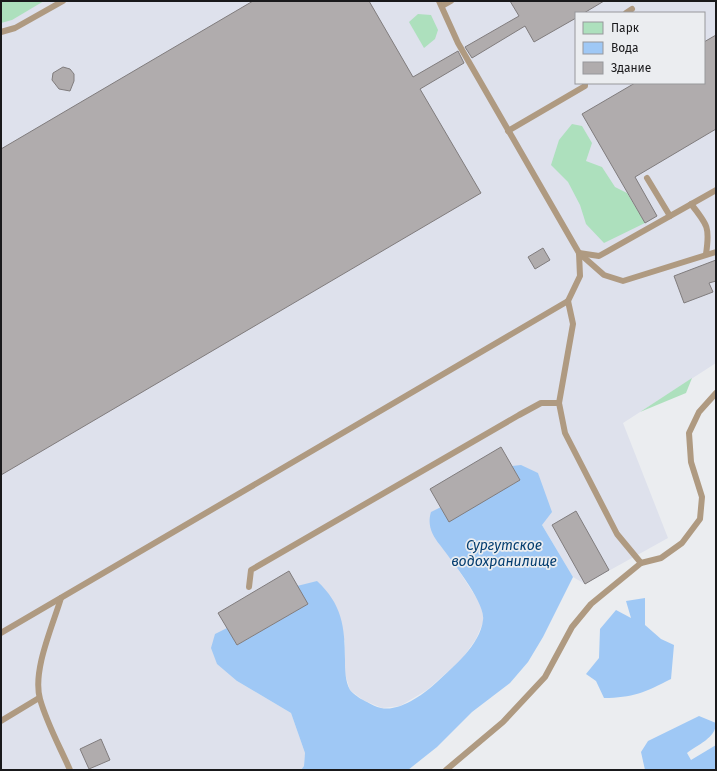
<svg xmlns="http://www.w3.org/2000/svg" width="717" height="771" font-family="'Fira Sans',sans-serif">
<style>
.built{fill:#dee1ec;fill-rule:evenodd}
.green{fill:#ade0bd}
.water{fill:#9fc8f5}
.building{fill:#b0acad;stroke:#807c7d}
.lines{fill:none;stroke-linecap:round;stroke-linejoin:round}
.service{stroke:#af9a81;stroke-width:6}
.labels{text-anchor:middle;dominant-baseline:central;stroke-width:3.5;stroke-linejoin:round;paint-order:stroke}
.water-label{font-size:14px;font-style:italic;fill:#053e70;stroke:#ebedf0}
</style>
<rect width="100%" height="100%" fill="#ebedf0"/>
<path class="built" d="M 1,1 L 716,1 L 716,363 L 623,423 L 668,538 L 585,584 L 573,577 L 542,525 L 542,489 L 538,473 L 513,466 L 520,480 L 449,522 L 459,571 L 481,605 L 484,620 L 476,639 L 462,659 L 427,690 L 400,706 L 382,708 L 363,700 L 350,690 L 345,674 L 345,641 L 308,604 L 237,645 L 237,681 L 291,713 L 305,753 L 304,766 L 301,770 L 1,770 ZM 576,13 L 704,13 L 704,83 L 576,83 Z"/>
<g class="green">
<polygon points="1,1 44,1 12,20 1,23"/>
<polygon points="418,14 431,15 438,30 435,39 424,48 409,22"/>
<polygon points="572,124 582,126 592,143 586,161 602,167 615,187 627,193 645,223 604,243 586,224 580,205 568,182 551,165 559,140"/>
<polygon points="692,378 686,393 640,412"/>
</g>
<g class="water">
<path d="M 521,465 L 538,473 L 552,512 L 542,525 L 573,577 L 543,637 L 528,662 L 510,683 L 472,712 L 437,747 L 408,770 L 301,770 L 304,766 L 305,753 L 291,713 L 237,681 L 217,664 L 211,648 L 215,634 L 227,628 L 237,645 L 308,604 L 297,586 L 317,581 C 342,604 345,627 345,660 C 345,669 345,681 350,690 C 353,694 362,700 367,702 C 371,704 376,707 381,708 C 400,712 424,694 437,682 C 454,666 480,645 483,620 C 486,603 451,560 440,545 C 432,535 427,525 431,512 L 441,507 L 449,521 L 520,480 L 512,466 Z"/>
<path d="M 645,598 L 645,625 L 661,639 L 674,645 L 671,679 C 646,692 632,698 604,698 L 596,681 L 586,674 L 599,658 L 600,629 L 616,610 L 631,618 L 626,601 Z"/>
<path d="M 699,716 L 716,723 C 716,738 697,745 687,753 L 691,760 L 716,745 L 716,770 L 645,770 L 641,752 L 648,741 Z"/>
</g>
<g class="building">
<polygon points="253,1 369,1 413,77 458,51 464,63 420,89 481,193 1,475 1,149"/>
<polygon points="510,1 604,1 584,13 576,13 576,18 534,42 525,26 472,58 465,47 519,16"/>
<polygon points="716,35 716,129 635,177 657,216 645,223 582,114 635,83 704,83 704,42"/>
<polygon points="63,67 70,69 74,74 74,81 70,91 59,89 52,80 53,73"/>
<polygon points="543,248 550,260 535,269 528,257"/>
<polygon points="716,260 716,281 709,283 713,292 684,303 674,276"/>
<polygon points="501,447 520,480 449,522 430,489"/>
<polygon points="576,511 609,570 585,584 552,525"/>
<polygon points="289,571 308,604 237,645 218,613"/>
<polygon points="101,739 110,760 89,769 80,749"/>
</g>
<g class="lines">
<g class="service">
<polyline points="439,1 458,43 579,253 604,275 623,281 716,252"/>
<polyline points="442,6 451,1"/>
<polyline points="626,13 632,9"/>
<polyline points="1,32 15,28 63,1"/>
<polyline points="508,131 585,86 585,83"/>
<polyline points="647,178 670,216"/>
<path d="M 691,204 C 708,225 710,228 706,254"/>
<polyline points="579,253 599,256 716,190"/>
<polyline points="568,301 573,324 559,403 565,433 617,534 641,563 661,558 682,543 700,519 702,497 691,462 689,433 699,412 716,393"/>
<polyline points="249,587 251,570 519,415 541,403 559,403"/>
<path d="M 61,598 C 53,625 32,671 40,699 C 47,724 60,747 70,770"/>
<polyline points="1,633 568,301 580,276 579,253"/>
<polyline points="1,721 39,698"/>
<polyline points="446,770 503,722 545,677 572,627 591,604 641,563"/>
</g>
</g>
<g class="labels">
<g class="water-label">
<text x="504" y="545">Сургутское<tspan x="504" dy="16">водохранилище</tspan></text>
</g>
</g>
<rect width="717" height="771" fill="none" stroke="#19191b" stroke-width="4"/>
<rect x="575" y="12" width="130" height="72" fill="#ebedf0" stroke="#97989b"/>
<rect x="583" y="22" width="20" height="12" fill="#ade0bd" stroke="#97989b"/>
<text x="611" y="32" font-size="12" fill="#19191b">Парк</text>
<rect x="583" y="42" width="20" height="12" fill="#9fc8f5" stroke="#97989b"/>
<text x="611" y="52" font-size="12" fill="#19191b">Вода</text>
<rect x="583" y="62" width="20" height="12" fill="#b0acad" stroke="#97989b"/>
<text x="611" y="72" font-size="12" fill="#19191b">Здание</text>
</svg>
